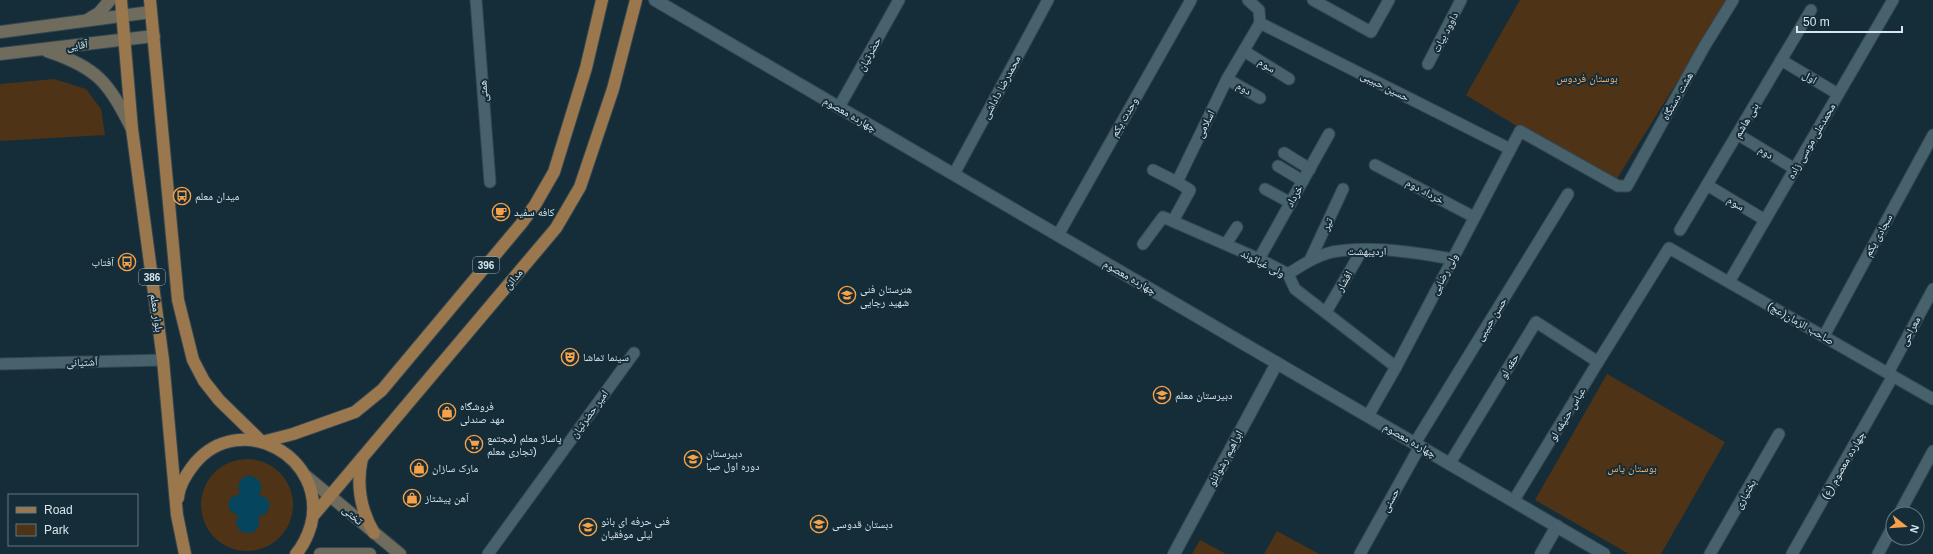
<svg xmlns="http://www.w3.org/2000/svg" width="1933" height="554" font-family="Arial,'Noto Naskh Arabic',sans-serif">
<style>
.green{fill:#4e3317}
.water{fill:#05455d}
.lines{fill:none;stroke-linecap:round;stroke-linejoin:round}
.minor-casing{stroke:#344750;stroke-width:13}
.tertiary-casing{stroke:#344750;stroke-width:14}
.secondary-casing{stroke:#344750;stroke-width:14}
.primary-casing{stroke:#344750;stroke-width:14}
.minor{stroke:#47616d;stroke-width:11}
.tertiary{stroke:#47616d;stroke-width:12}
.secondary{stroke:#706c5d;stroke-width:12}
.primary{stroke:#9a774d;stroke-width:12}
.labels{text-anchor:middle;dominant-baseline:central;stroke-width:4;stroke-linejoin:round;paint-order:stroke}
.shield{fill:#152d38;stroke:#9eaeb7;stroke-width:1}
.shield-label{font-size:10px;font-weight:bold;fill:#d8e6ed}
.street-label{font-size:11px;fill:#d8e6ed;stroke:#152d38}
.park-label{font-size:11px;fill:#f9b36f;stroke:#152d38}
.poi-label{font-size:11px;fill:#d8e6ed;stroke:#152d38;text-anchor:start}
</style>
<rect width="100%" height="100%" fill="#152d38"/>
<g class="green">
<polygon points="1520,0 1728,0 1613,185 1466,95"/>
<polygon points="54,79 86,89 101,109 105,135 0,141 0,84"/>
<polygon points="1607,374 1725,442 1661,554 1629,554 1535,500"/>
<circle cx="247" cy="505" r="46"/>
<polygon points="1277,531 1319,554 1264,554"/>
<polygon points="1200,540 1226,554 1192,554"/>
</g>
<path class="water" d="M 249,475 L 258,479 L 262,488 L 259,495 L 267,498 L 270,506 L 266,514 L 258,516 C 263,529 251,538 239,530 L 236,522 L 238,515 L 231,512 L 228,504 L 231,497 L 240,494 L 238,487 L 241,479 Z"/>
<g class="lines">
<defs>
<g id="minor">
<polyline points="476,0 490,182"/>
<polyline points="1248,0 1259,10 1260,23"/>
<polyline points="1313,0 1371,32 1389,0"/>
<polyline points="1260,23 1510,149"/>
<polyline points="1244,51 1289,79"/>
<polyline points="1781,60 1838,94"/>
<polyline points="1428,64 1461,0"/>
<polyline points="1227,79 1260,98"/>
<polyline points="839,107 899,0"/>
<polyline points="1737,134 1795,169"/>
<polyline points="1284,153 1310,169"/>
<polyline points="1375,165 1474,217"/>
<polyline points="1278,166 1303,181"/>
<polyline points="1153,170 1177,182"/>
<polyline points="954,174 1048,0"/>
<polyline points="1707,185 1765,220"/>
<polyline points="1265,189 1291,203"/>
<polyline points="1173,221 1190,190 1177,182 1227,79 1260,23"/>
<polyline points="1680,230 1811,10"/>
<polyline points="1058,235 1191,0"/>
<polyline points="1143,244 1163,217 1259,259 1288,274 1295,289 1396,367"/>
<polyline points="1226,244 1237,227"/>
<polyline points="1259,259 1329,134"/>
<polyline points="1310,260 1343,189"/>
<path d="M 1288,274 C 1302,265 1316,256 1332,252 C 1368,245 1416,252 1452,259"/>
<polyline points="1729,282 1893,0"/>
<polyline points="1326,312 1362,250"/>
<polyline points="1824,336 1933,135"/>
<polyline points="1598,362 1669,248 1933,399"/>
<polyline points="0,364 163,360"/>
<polyline points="1888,373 1933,289"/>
<polyline points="1368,416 1396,367 1520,131 1618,186 1627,186 1704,47 1733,0"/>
<polyline points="1415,443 1568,194"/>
<polyline points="1450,463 1536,322 1598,362 1514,500"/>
<polyline points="1899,514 1933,451"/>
<polyline points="488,554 634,353"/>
<polyline points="1360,554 1420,446"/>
<polyline points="1710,554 1779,434"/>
<polyline points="1792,554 1893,376"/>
<polyline points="1878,554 1893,526"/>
</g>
<g id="tertiary">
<polyline points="655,0 1604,554"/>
<polyline points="1174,554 1277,363"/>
<polyline points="1541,554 1557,526"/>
</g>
<g id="secondary">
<polyline points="89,19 99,13 110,0"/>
<polyline points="0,32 151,12"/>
<path d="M 47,51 C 98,68 108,82 132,129"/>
<polyline points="0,54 154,36"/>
<polyline points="306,476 400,554"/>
<polyline points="320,554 370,554"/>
</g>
<g id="primary">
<polyline points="121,0 132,129 163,360 177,515 185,554"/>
<polyline points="150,0 178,300 193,360 204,381 219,400 262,442 293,434 355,412 382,390 521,224 535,205 554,172 586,68 602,0"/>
<path d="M 362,458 C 356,485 360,509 374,533"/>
<path d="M 178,498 C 179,485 187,473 195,463 C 241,409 328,457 311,525 C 308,535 303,546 296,554"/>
<polyline points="313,516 556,228 580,187 613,89 636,0"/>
</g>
</defs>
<use href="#minor" class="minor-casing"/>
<use href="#tertiary" class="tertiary-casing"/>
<use href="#secondary" class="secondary-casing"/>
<use href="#primary" class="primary-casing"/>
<use href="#minor" class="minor"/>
<use href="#tertiary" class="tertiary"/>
<use href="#secondary" class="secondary"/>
<use href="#primary" class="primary"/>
</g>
<defs>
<symbol id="bus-ring" viewBox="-11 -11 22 22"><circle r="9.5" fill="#152d38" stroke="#f7a148" stroke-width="1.5"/><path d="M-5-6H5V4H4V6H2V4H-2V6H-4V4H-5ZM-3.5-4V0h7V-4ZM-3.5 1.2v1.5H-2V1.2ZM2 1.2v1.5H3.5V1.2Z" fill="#f7a148"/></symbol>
<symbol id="cafe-ring" viewBox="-11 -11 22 22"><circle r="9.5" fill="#152d38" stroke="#f7a148" stroke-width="1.5"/><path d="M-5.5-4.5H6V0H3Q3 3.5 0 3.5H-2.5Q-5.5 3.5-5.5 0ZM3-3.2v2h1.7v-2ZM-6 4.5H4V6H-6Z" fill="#f7a148"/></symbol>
<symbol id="school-ring" viewBox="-11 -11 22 22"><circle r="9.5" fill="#152d38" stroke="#f7a148" stroke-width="1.5"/><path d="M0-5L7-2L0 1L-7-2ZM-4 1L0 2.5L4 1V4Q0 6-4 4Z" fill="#f7a148"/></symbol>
<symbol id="theatre-ring" viewBox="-11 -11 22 22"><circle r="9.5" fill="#152d38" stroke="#f7a148" stroke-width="1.5"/><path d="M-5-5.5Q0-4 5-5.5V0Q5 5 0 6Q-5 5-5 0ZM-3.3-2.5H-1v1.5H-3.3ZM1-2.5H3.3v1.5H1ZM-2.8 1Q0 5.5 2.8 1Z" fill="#f7a148"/></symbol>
<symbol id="shop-ring" viewBox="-11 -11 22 22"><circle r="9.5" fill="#152d38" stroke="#f7a148" stroke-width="1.5"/><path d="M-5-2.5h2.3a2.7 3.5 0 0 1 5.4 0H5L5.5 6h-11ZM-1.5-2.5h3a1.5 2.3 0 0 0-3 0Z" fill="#f7a148"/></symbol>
<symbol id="supermarket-ring" viewBox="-11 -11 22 22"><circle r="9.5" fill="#152d38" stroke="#f7a148" stroke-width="1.5"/><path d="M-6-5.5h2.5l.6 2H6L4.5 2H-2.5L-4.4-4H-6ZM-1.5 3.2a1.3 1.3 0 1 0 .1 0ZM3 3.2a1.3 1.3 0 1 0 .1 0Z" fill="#f7a148"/></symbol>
</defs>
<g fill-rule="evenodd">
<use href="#bus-ring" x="172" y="186" width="20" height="20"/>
<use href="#cafe-ring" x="491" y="202" width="20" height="20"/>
<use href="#bus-ring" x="117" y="252" width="20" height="20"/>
<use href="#school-ring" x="837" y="285" width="20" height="20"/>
<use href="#theatre-ring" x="560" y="347" width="20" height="20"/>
<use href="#school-ring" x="1152" y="385" width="20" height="20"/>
<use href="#shop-ring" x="437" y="402" width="20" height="20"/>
<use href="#supermarket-ring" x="464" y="434" width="20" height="20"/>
<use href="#school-ring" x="683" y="449" width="20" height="20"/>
<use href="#shop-ring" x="409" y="458" width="20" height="20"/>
<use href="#shop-ring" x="402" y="488" width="20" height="20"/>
<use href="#school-ring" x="809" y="514" width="20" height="20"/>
<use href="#school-ring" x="578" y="517" width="20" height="20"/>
</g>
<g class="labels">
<g class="shield">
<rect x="473" y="257" width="26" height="16" rx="3"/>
<rect x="139" y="269" width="26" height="16" rx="3"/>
</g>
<g class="shield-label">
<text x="486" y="265">396</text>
<text x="152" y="277">386</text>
</g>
<g class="street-label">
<text transform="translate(1445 32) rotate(-63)">داوود بیات</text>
<text transform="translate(77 45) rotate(-7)">آقایی</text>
<text transform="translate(869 54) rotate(-61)">حضرتیان</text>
<text transform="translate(1267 65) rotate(32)">سوم</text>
<text transform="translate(1810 77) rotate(31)">اول</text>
<text transform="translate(1385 86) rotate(27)">حسین حبیبی</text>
<text transform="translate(1001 87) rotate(-62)">محمدرضا داداشی</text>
<text transform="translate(1244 88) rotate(30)">دوم</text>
<text transform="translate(483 91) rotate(-94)">همتی</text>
<text transform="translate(1677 96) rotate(-61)">هشت دستگاه</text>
<text transform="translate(850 114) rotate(30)">چهارده معصوم</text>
<text transform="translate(1124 117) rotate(-60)">وحدت یکم</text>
<text transform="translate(1746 120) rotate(-59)">بنی هاشم</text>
<text transform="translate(1205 124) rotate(-64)">اسلامی</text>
<text transform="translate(1811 141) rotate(-60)">محمدعلی موسی زاده</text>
<text transform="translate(1766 152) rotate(31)">دوم</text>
<text transform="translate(1425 191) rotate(28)">خرداد دوم</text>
<text transform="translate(1294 196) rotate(-61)">خرداد</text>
<text transform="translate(1736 203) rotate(31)">سوم</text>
<text transform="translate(1327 224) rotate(-65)">تیر</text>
<text transform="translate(1878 235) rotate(-61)">سجادی یکم</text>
<text x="1367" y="251">اردیبهشت</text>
<text transform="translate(1263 263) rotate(27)">ولی غیاثوند</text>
<text transform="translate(1444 274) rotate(-62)">ولی رضایی</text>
<text transform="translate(1130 277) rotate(30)">چهارده معصوم</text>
<text transform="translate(513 279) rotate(-50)">مدائن</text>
<text transform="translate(1344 281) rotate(-60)">افشار</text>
<text transform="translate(157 313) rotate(82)">بلوار معلم</text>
<text transform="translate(1491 319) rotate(-58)">حسن حبیبی</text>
<text transform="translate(1801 323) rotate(30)">صاحب الزمان(عج)</text>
<text transform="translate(1910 331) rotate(-62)">معراحی</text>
<text transform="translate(82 362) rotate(-2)">آشتیانی</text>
<text transform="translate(1509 366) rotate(-59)">حقه لو</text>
<text transform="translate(589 414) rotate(-54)">امیر حضرتیان</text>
<text transform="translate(1567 414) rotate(-59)">عباس حنیفه لو</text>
<text transform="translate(1410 440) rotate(30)">چهارده معصوم</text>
<text transform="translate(1225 458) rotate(-62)">ابراهیم رشوانلو</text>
<text transform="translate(1843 465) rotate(-60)">چهارده معصوم (ع)</text>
<text transform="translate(1745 494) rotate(-60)">بختیاری</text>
<text transform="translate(1390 500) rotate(-61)">حسنی</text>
<text transform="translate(353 515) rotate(41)">تختی</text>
</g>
<g class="park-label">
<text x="1587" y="78">بوستان فردوس</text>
<text x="1632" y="468">بوستان یاس</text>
</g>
<g class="poi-label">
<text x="195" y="196">میدان معلم</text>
<text x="514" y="212">کافه سفید</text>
<text x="114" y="262" text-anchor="end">آفتاب</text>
<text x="860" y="289">هنرستان فنی<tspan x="860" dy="13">شهید رجایی</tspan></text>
<text x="583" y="357">سینما تماشا</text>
<text x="1175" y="395">دبیرستان معلم</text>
<text x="460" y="406">فروشگاه<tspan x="460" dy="13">مهد صندلی</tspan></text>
<text x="487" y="438">پاساژ معلم (مجتمع<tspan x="487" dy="13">تجاری معلم)</tspan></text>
<text x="706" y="453">دبیرستان<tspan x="706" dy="13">دوره اول صبا</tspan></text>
<text x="432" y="468">مارک سازان</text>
<text x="425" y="498">آهن پیشتاز</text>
<text x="601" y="521">فنی حرفه ای بانو<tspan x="601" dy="13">لیلی موفقیان</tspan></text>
<text x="832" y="524">دبستان قدوسی</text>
</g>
</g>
<rect x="8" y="494" width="130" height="52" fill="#152d38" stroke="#637780"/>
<rect x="16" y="507" width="20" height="6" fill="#9a774d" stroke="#637780"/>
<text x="44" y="514" font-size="12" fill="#d8e6ed">Road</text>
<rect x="16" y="524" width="20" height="12" fill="#4e3317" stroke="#637780"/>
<text x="44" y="534" font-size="12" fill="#d8e6ed">Park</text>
<g transform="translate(1905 526) rotate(107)"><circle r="19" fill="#152d38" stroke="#637780"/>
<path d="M0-3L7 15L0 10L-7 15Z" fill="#f7a148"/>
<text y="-6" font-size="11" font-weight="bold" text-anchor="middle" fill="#d8e6ed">N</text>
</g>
<path d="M1797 26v6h105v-6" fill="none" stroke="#d8e6ed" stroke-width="2"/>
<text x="1803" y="26" font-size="12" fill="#d8e6ed" stroke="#152d38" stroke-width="3" paint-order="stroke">50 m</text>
</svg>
